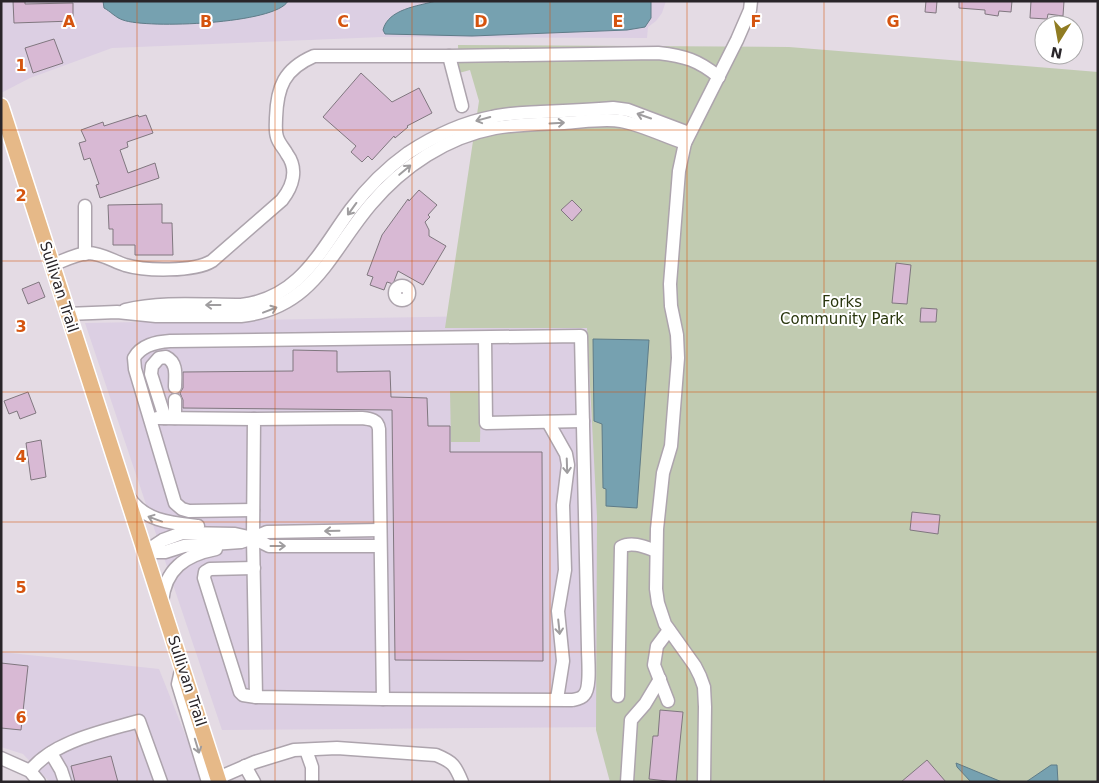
<svg xmlns="http://www.w3.org/2000/svg" width="1099" height="783" font-family="'DejaVu Sans',sans-serif">
<style>
.commercial{fill:#dccfe3}
.green{fill:#c1cbb1}
.water{fill:#76a1b0;stroke:#5f7c88}
.building{fill:#d8b9d4;stroke:#80777f}
.lines{fill:none;stroke-linecap:round;stroke-linejoin:round}
.minor-casing{stroke:#ada4ad;stroke-width:15}
.major-casing{stroke:#fff;stroke-width:18}
.minor{stroke:#fff;stroke-width:12}
.major{stroke:#e6b988;stroke-width:15}
.oneway{stroke:#9f9d9f}
.grid{fill:none;stroke:#d5540f;stroke-width:1;stroke-opacity:0.55}
.labels{text-anchor:middle;dominant-baseline:central;stroke-width:4;stroke-linejoin:round;paint-order:stroke}
.street-label{font-size:15px;fill:#292529;stroke:#fff}
.park-label{font-size:15px;fill:#28350c;stroke:#fff}
.grid-label{font-size:16px;text-anchor:middle;font-weight:bold;fill:#d5540f;stroke:#fff;stroke-width:4;stroke-linejoin:round;paint-order:stroke}
</style>
<rect width="100%" height="100%" fill="#e4dbe4"/>
<g class="commercial">
<polygon points="1,1 666,1 662,13 656,21 648,27 647,38 382,37 112,48 30,78 1,93"/>
<polygon points="596,314 619,727 222,730 85,323"/>
<polygon points="1,652 159,669 204,782 50,782 23,754 1,747"/>
</g>
<g class="green">
<polygon points="458,45 789,47 1098,72 1098,782 610,782 596,730 597,517 587,328 445,328 479,101 470,70 459,73"/>
<polygon points="450,391 481,391 480,442 451,442"/>
</g>
<g class="water">
<path d="M 103,1 L 288,1 C 276,24 147,29 123,20 C 116,18 110,11 104,8 Z"/>
<path d="M 436,1 L 651,1 L 651,18 L 645,27 L 627,30 L 472,36 L 385,34 L 383,30 C 388,9 418,6 436,1 Z"/>
<polygon points="593,339 649,340 637,508 606,506 606,489 603,488 602,424 594,421"/>
<polygon points="956,763 1002,782 971,782 957,767"/>
<polygon points="1051,765 1057,765 1058,782 1026,782"/>
</g>
<g class="building">
<polygon points="13,1 25,1 25,4 73,3 73,21 14,23"/>
<polygon points="926,1 937,1 936,13 925,12"/>
<polygon points="959,1 1012,1 1011,12 999,11 998,16 985,14 985,10 959,8"/>
<polygon points="1031,1 1064,1 1063,16 1048,14 1047,19 1030,18"/>
<polygon points="54,39 63,63 33,73 25,48"/>
<polygon points="361,73 392,102 419,88 432,113 407,126 408,127 395,138 394,136 372,160 368,156 362,162 351,152 356,146 323,117"/>
<polygon points="138,115 139,117 146,115 153,133 127,142 128,147 120,150 128,173 155,163 159,178 100,198 96,185 99,184 90,158 84,160 79,143 86,141 81,130 103,122 104,126"/>
<polygon points="419,190 437,205 428,215 430,217 425,222 429,230 429,236 446,246 423,285 398,271 393,284 387,282 384,290 370,285 373,277 367,275 382,235 408,199 409,201"/>
<polygon points="572,200 582,210 572,221 561,210"/>
<polygon points="162,204 162,223 172,223 173,255 135,255 135,245 113,245 113,229 109,229 108,205"/>
<polygon points="896,263 911,265 907,304 892,303"/>
<polygon points="39,282 45,297 28,304 22,289"/>
<polygon points="921,308 937,309 936,322 920,322"/>
<polygon points="293,350 337,351 337,372 390,371 391,397 427,398 428,426 450,426 450,452 542,452 543,661 395,660 392,410 183,408 183,400 180,393 183,388 183,372 293,371"/>
<polygon points="28,392 36,413 20,419 17,411 9,414 4,401"/>
<polygon points="41,440 46,477 31,480 26,443"/>
<polygon points="912,512 940,515 938,534 910,530"/>
<polygon points="1,663 28,666 21,730 1,728"/>
<polygon points="660,710 683,712 676,782 649,779 653,736 658,736"/>
<polygon points="111,756 118,782 75,782 71,766"/>
<polygon points="927,760 946,782 901,782"/>
</g>
<g class="lines">
<defs>
<g id="minor">
<polyline points="449,56 462,106"/>
<polyline points="85,254 85,206"/>
<path d="M 52,265 C 63,261 76,254 88,253 C 101,253 113,261 125,265 C 145,271 194,272 212,261 L 282,200 C 293,186 298,169 287,154 C 284,148 279,144 277,137 C 275,131 276,124 276,118 C 277,87 284,69 314,56 L 449,56 L 658,53 C 685,56 698,60 719,77"/>
<circle cx="402" cy="293" r="7"/>
<path d="M 125,310 C 162,301 202,305 241,305 C 300,298 320,251 351,209 C 367,188 387,168 408,153 C 434,136 461,123 492,117 C 508,113 525,113 541,112 C 565,111 589,110 613,108 L 628,110 L 689,133"/>
<path d="M 67,314 L 117,312 L 156,316 L 241,316 C 314,308 330,252 371,204 C 403,166 447,137 495,128 C 518,124 541,124 564,123 C 582,122 603,118 621,121 C 642,125 664,136 685,143"/>
<polyline points="485,338 486,423 583,421"/>
<polyline points="157,418 254,419"/>
<path d="M 165,418 L 151,374 L 152,366 L 159,358 L 166,357 C 178,363 175,376 175,387"/>
<polyline points="175,418 175,400"/>
<path d="M 362,418 C 371,419 378,420 379,429 L 383,699 L 256,697 L 253,538 L 254,419 Z"/>
<polyline points="548,422 566,454 568,465 563,505 565,570 558,611 563,661 557,699"/>
<path d="M 128,496 C 144,521 170,523 198,526"/>
<path d="M 253,510 L 189,511 L 182,509 L 175,503 L 135,369 L 134,358 C 141,345 156,342 170,341 L 581,336 L 588,649 C 588,660 591,688 584,695 C 581,699 577,699 572,700 L 383,699"/>
<polyline points="145,552 163,540 182,533 235,534 253,538 267,532 380,530"/>
<polyline points="145,552 165,552 184,546 241,542 253,538 269,546 380,546"/>
<polyline points="254,568 210,569 205,572 204,578 240,692 243,695 256,697"/>
<path d="M 162,602 C 165,569 185,555 216,549"/>
<polyline points="182,666 178,684 208,782"/>
<path d="M 618,696 L 621,547 C 632,541 645,547 656,551"/>
<polyline points="668,701 654,665 657,646 669,630"/>
<polyline points="306,750 312,767 312,782"/>
<polyline points="51,753 61,770 65,782"/>
<polyline points="1,758 30,771 39,782"/>
<polyline points="245,766 254,782"/>
<path d="M 30,771 C 53,741 105,731 139,721 L 161,782"/>
<path d="M 218,778 L 255,762 L 294,750 L 337,748 L 436,755 C 453,762 455,765 462,782"/>
<polyline points="627,782 631,720 645,704 660,679"/>
<polyline points="704,782 705,707 704,687 700,676 695,666 665,624 658,603 656,589 657,529 663,473 671,446 678,358 677,335 671,306 670,284 679,171 685,143 737,40 750,10 751,1"/>
</g>
<polyline id="major" points="1,106 219,782"/>
</defs>
<use href="#minor" class="minor-casing"/>
<use href="#major" class="major-casing"/>
<use href="#minor" class="minor"/>
<use href="#major" class="major"/>
</g>
<defs><path id="oneway-shaft" d="M-6 0H5M1.5-3L5.5 0L1.5 3" fill="none" stroke-width="1.6" stroke-linecap="round" stroke-linejoin="round" transform="scale(1.25)"/></defs>
<g class="oneway">
<use href="#oneway-shaft" transform="translate(644 116) rotate(-161)"/>
<use href="#oneway-shaft" transform="translate(483 119) rotate(165)"/>
<use href="#oneway-shaft" transform="translate(557 123) rotate(-3)"/>
<use href="#oneway-shaft" transform="translate(405 170) rotate(-40)"/>
<use href="#oneway-shaft" transform="translate(352 209) rotate(126)"/>
<use href="#oneway-shaft" transform="translate(213 305) rotate(-180)"/>
<use href="#oneway-shaft" transform="translate(270 310) rotate(-21)"/>
<use href="#oneway-shaft" transform="translate(567 466) rotate(88)"/>
<use href="#oneway-shaft" transform="translate(155 519) rotate(-160)"/>
<use href="#oneway-shaft" transform="translate(332 531) rotate(179)"/>
<use href="#oneway-shaft" transform="translate(278 546)"/>
<use href="#oneway-shaft" transform="translate(559 627) rotate(84)"/>
<use href="#oneway-shaft" transform="translate(197 746) rotate(73)"/>
</g>
<path class="grid" d="M 137,1 L 137,782M 275,1 L 275,782M 412,1 L 412,782M 550,1 L 550,782M 687,1 L 687,782M 824,1 L 824,782M 962,1 L 962,782M 1,130 L 1098,130M 1,261 L 1098,261M 1,392 L 1098,392M 1,522 L 1098,522M 1,652 L 1098,652"/>
<g class="labels">
<g class="street-label">
<text transform="translate(59 287) rotate(72)">Sullivan Trail</text>
<text transform="translate(187 681) rotate(72)">Sullivan Trail</text>
</g>
<g class="park-label">
<text x="842" y="302">Forks<tspan x="842" dy="17">Community Park</tspan></text>
</g>
</g>
<g class="grid-label">
<text x="69" y="27">A</text>
<text x="206" y="27">B</text>
<text x="343" y="27">C</text>
<text x="481" y="27">D</text>
<text x="618" y="27">E</text>
<text x="756" y="27">F</text>
<text x="893" y="27">G</text>
<text x="21" y="71">1</text>
<text x="21" y="201">2</text>
<text x="21" y="332">3</text>
<text x="21" y="462">4</text>
<text x="21" y="593">5</text>
<text x="21" y="723">6</text>
</g>
<rect width="1099" height="783" fill="none" stroke="#292529" stroke-width="5"/>
<g transform="translate(1059 40) rotate(191)"><circle r="24" fill="#ffffff" stroke="#a9a8a9"/>
<path d="M0-4L9 19L0 12L-9 19Z" fill="#907c22"/>
<text y="-8" font-size="14" font-weight="bold" text-anchor="middle" fill="#292529">N</text>
</g>
</svg>
